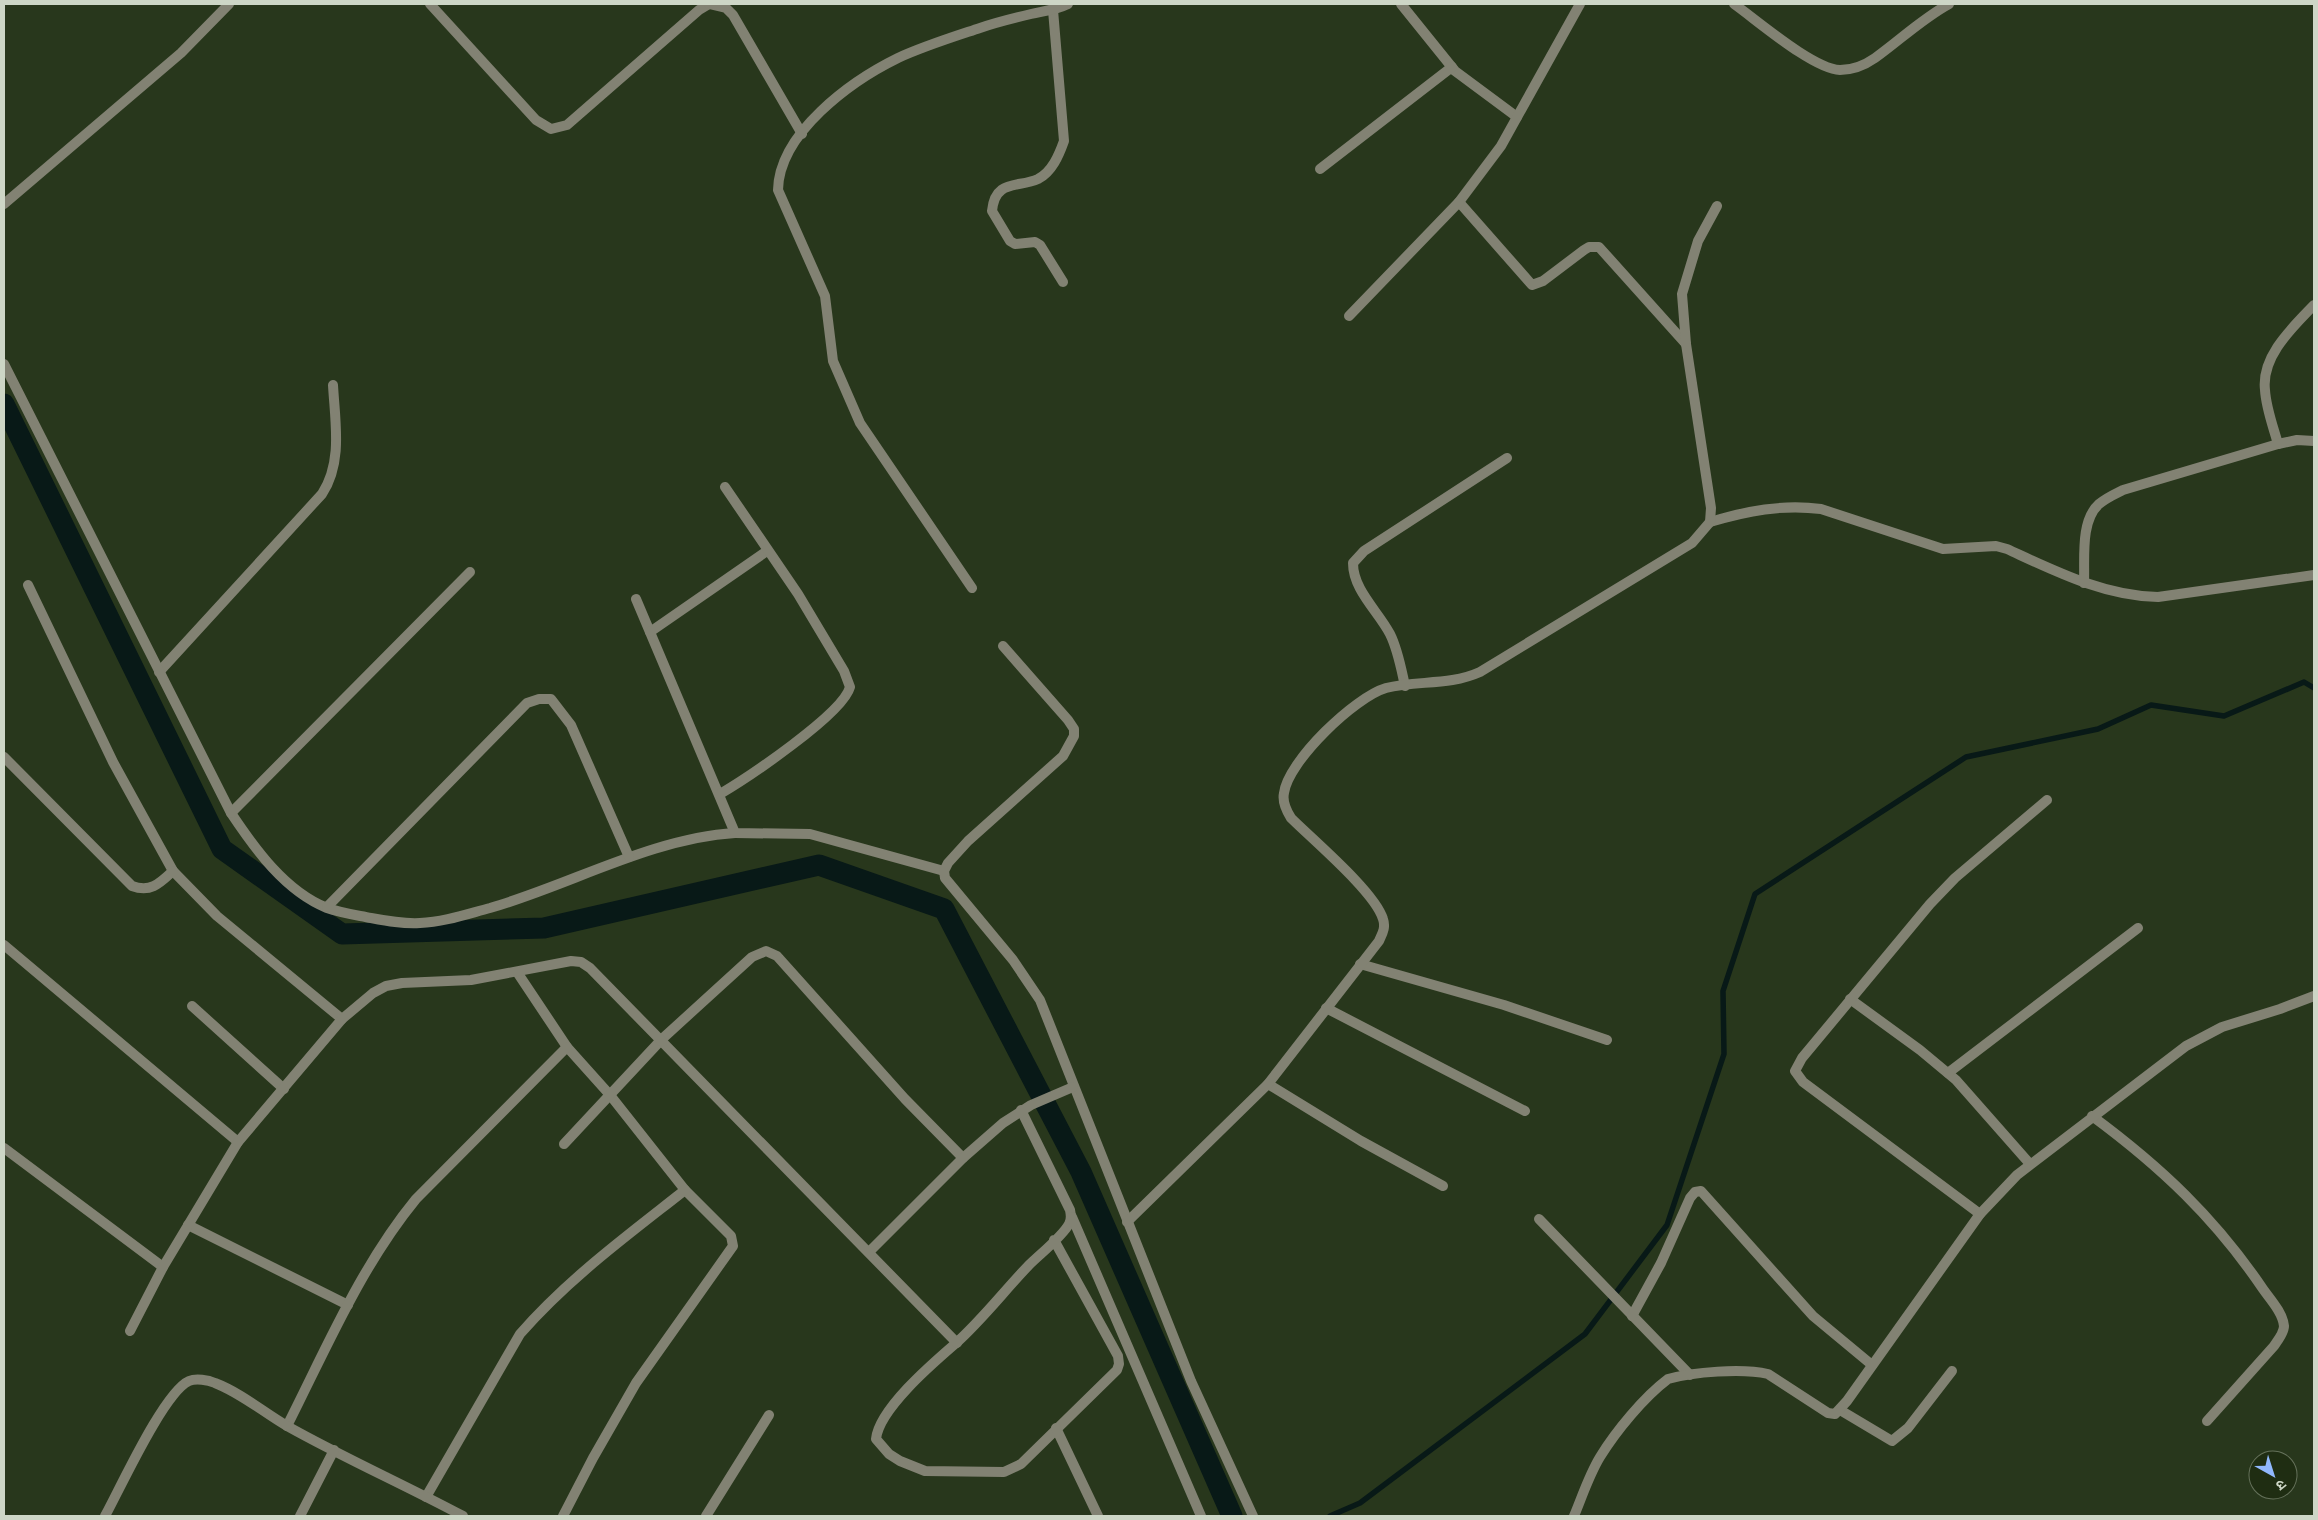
<svg xmlns="http://www.w3.org/2000/svg" width="2318" height="1520" font-family="'Titillium Web','Noto Sans Devanagari',sans-serif">
<style>
.lines{fill:none;stroke-linecap:round;stroke-linejoin:round}
.stream{stroke:#081917;stroke-width:5.5}
.canal{stroke:#081917;stroke-width:21}
.lane{stroke:#828273;stroke-width:10}
.street{stroke:#828273;stroke-width:10}
</style>
<rect width="100%" height="100%" fill="#28371c"/>
<g class="lines">
<polyline class="stream" points="1330,1516 1360,1503 1585,1334 1667,1225 1724,1054 1723,991 1755,894 1966,757 2098,729 2151,705 2224,716 2304,682 2314,688"/>
<polyline class="canal" points="4,404 222,849 342,934 544,928 819,865 944,909 1081,1172 1232,1516"/>
<g class="lane">
<path d="M 2278,444 C 2273,426 2266,408 2265,390 C 2261,356 2293,327 2314,305"/>
<path d="M 1710,522 C 1747,511 1782,504 1821,509 L 1943,549 L 1996,546 L 2007,549 C 2055,571 2104,596 2158,597 L 2314,575"/>
<path d="M 2084,583 C 2085,559 2080,521 2099,504 C 2106,498 2115,494 2123,490 L 2278,444 L 2297,440 L 2314,441"/>
<path d="M 159,672 L 322,494 C 343,462 335,422 333,385"/>
</g>
<g class="street">
<polyline points="430,4 536,120 551,129 567,125 699,10 709,4"/>
<polyline points="709,4 726,8 733,15 802,134"/>
<polyline points="1401,4 1455,71 1517,117"/>
<path d="M 1734,4 C 1758,21 1813,69 1840,70 C 1852,70 1865,65 1875,58 C 1900,40 1923,18 1949,4"/>
<path d="M 1053,10 L 1064,141 C 1059,155 1052,172 1038,179 C 1018,188 995,179 992,211 L 1010,241 L 1015,244 L 1035,242 L 1040,245 L 1063,282"/>
<polyline points="1320,169 1452,67"/>
<polyline points="1459,202 1532,285 1543,281 1584,250 1589,247 1599,247 1686,344"/>
<polyline points="4,204 181,53 229,4"/>
<polyline points="1349,316 1459,202 1501,146 1580,4"/>
<path d="M 4,364 L 231,813 C 255,849 285,891 327,908 C 341,913 356,915 371,918 C 387,921 403,924 420,923 C 444,922 467,914 490,908 C 570,885 652,838 735,833"/>
<polyline points="28,585 113,762 173,871 217,916 342,1019"/>
<path d="M 972,588 L 860,423 L 833,361 L 825,296 L 778,190 C 779,133 851,81 898,58 C 924,46 953,37 980,28 C 997,22 1014,18 1031,14 C 1044,11 1056,10 1068,4"/>
<polyline points="636,599 735,833 810,834 944,871"/>
<polyline points="650,632 767,551"/>
<polyline points="1003,646 1068,720 1074,729 1074,736 1063,756 968,841 948,863 944,871 945,878 1013,960 1040,1000 1191,1381 1253,1516"/>
<path d="M 1405,686 C 1401,668 1398,650 1390,634 C 1378,611 1353,590 1353,563 L 1364,551 L 1507,458"/>
<path d="M 4,757 L 132,886 C 151,893 160,883 173,871"/>
<path d="M 720,794 C 747,778 843,714 850,687 L 844,671 L 798,594 L 725,487"/>
<polyline points="231,813 470,572"/>
<polyline points="327,907 527,703 539,699 551,699 571,725 629,857"/>
<polyline points="4,945 238,1142"/>
<polyline points="1360,964 1504,1005 1607,1040"/>
<polyline points="517,972 567,1047 610,1095 685,1190 731,1236 733,1246 636,1383 593,1458 563,1516"/>
<polyline points="1850,999 1920,1050 1956,1080 2030,1164"/>
<polyline points="192,1006 284,1089"/>
<polyline points="1326,1008 1525,1111"/>
<polyline points="1948,1073 2138,928"/>
<polyline points="1268,1084 1361,1141 1443,1186"/>
<path d="M 1021,1110 L 1070,1210 C 1071,1215 1072,1219 1069,1224 C 1062,1237 1040,1254 1029,1265 C 1004,1291 982,1320 955,1344 C 933,1363 879,1409 876,1439 L 889,1454 L 900,1461 L 925,1471 L 1004,1472 L 1021,1464 L 1117,1370 L 1119,1364 L 1118,1356 L 1054,1240"/>
<path d="M 2092,1116 C 2161,1167 2215,1218 2263,1289 C 2270,1299 2283,1313 2284,1326 C 2284,1333 2278,1340 2274,1346 L 2207,1421"/>
<polyline points="564,1144 662,1039 752,957 766,951 777,956 905,1099 963,1158"/>
<polyline points="4,1148 163,1267"/>
<polyline points="1980,1214 1803,1082 1795,1071 1802,1058 1930,904 1955,878 2047,800"/>
<polyline points="1072,1217 1201,1516"/>
<polyline points="1539,1219 1690,1375"/>
<path d="M 1127,1222 L 1268,1084 L 1379,941 C 1382,934 1386,928 1383,919 C 1375,892 1313,840 1291,818 C 1286,810 1282,802 1284,793 C 1288,761 1355,697 1386,688 C 1417,680 1449,686 1480,672 L 1692,543 L 1710,522 L 1711,508 L 1686,344 L 1682,294 L 1698,241 L 1717,206"/>
<polyline points="188,1225 348,1305"/>
<polyline points="869,1252 963,1158 1003,1123 1031,1105 1073,1087"/>
<polyline points="1632,1316 1661,1263 1690,1198 1695,1192 1701,1191 1813,1316 1872,1365"/>
<polyline points="130,1331 163,1267 238,1142 342,1019 373,993 386,986 402,983 471,980 571,961 581,962 590,968 957,1343"/>
<polyline points="1840,1410 1892,1441 1908,1428 1952,1371"/>
<path d="M 287,1426 C 326,1349 361,1266 416,1199 L 567,1047"/>
<polyline points="1056,1428 1098,1516"/>
<path d="M 426,1497 L 520,1334 C 569,1278 628,1235 685,1190"/>
<path d="M 105,1516 C 120,1489 164,1392 189,1381 C 196,1378 208,1380 215,1383 C 241,1393 263,1412 287,1426 C 344,1458 405,1485 463,1516"/>
<polyline points="300,1516 334,1450"/>
<polyline points="706,1516 769,1415"/>
<path d="M 1574,1516 C 1582,1497 1589,1475 1600,1457 C 1616,1431 1644,1397 1668,1379 C 1693,1372 1742,1368 1768,1374 L 1828,1413 L 1835,1414 L 1847,1401 L 1980,1214 L 2017,1175 L 2186,1046 L 2222,1027 L 2280,1009 L 2314,996"/>
</g>
</g>
<rect width="2318" height="1520" fill="none" stroke="#cdd6c6" stroke-width="10"/>
<g transform="translate(2273 1475) rotate(141)"><circle r="24" fill="#1f2d12" stroke="#65715a"/>
<path d="M0-4L9 19L0 12L-9 19Z" fill="#91b8fd"/>
<text y="-8" font-size="14" font-weight="bold" text-anchor="middle" fill="#cdd6c6">उ</text>
</g>
</svg>
